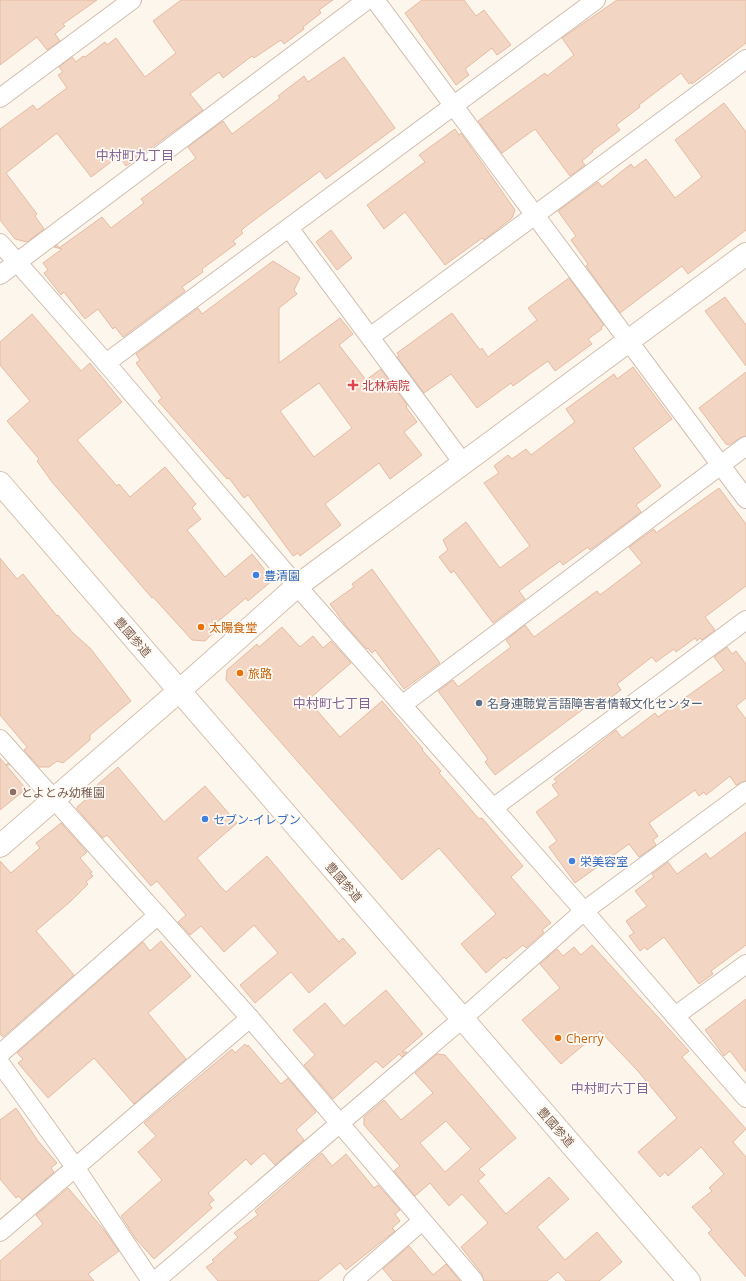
<svg xmlns="http://www.w3.org/2000/svg" width="746" height="1281" font-family="'Open Sans','Noto Sans JP',sans-serif">
<style>
.building{fill:#f3d5c3;stroke:#e6bba3;fill-rule:evenodd}
.lines{fill:none;stroke-linecap:round;stroke-linejoin:round}
.street-casing{stroke:#d1beb0;stroke-width:20}
.secondary-casing{stroke:#d6c0b0;stroke-width:24}
.street{stroke:#fff;stroke-width:18}
.secondary{stroke:#fff;stroke-width:22}
.health-dot{fill:#e0444e;stroke:#fffaf3;stroke-width:1.5}
.shop-dot{fill:#3f7fe0;stroke:#fffaf3;stroke-width:1.5}
.food-dot{fill:#e8710a;stroke:#fffaf3;stroke-width:1.5}
.service-dot{fill:#5c6f8a;stroke:#fffaf3;stroke-width:1.5}
.education-dot{fill:#8d6e63;stroke:#fffaf3;stroke-width:1.5}
.labels{text-anchor:middle;dominant-baseline:central;stroke-width:3.5;stroke-linejoin:round;paint-order:stroke}
.health-label{font-size:12px;fill:#be3a42;stroke:#fffaf3;text-anchor:start}
.shop-label{font-size:12px;fill:#366cbe;stroke:#fffaf3;text-anchor:start}
.food-label{font-size:12px;fill:#c56008;stroke:#fffaf3;text-anchor:start}
.street-label{font-size:12px;fill:#7a5c4d;stroke:#fffaf3}
.service-label{font-size:12px;fill:#4e5e75;stroke:#fffaf3;text-anchor:start}
.education-label{font-size:12px;fill:#785e54;stroke:#fffaf3;text-anchor:start}
.neighbourhood-label{font-size:13px;fill:#846695;stroke:#fffaf3}
</style>
<rect width="100%" height="100%" fill="#fdf6ec"/>
<g class="building">
<polygon points="0,0 97,0 63,24 65,26 55,34 60,41 47,50 37,37 0,65"/>
<polygon points="181,0 333,0 319,10 321,13 303,27 304,29 284,44 281,40 254,58 252,56 223,78 219,72 190,94 203,110 126,166 119,156 91,177 57,133 6,173 37,214 35,216 44,229 27,242 15,239 0,220 0,129 33,105 37,110 67,88 58,75 63,72 59,67 72,57 76,62 83,56 85,57 105,42 107,45 116,38 145,77 176,53 153,21"/>
<polygon points="422,0 464,0 476,16 484,10 511,45 497,55 492,48 465,69 469,75 456,85 405,13"/>
<polygon points="617,0 746,0 746,43 692,84 691,82 689,84 681,73 639,105 640,107 616,125 620,130 592,151 593,152 582,161 585,165 570,176 535,129 502,153 478,121 545,73 547,76 574,55 562,38"/>
<polygon points="344,57 395,128 326,179 320,171 245,227 241,231 243,233 233,241 236,244 202,269 203,272 182,287 185,291 123,337 115,327 113,329 98,309 85,319 64,292 61,295 44,273 48,270 43,263 62,249 54,247 57,245 59,248 102,217 111,228 144,203 141,199 196,158 188,147 223,121 232,134 280,98 278,96 304,76 308,82"/>
<polygon points="724,103 746,132 746,230 688,274 682,266 620,313 586,266 588,264 571,240 576,236 558,211 598,182 602,187 631,164 634,168 646,159 675,198 702,177 675,140"/>
<polygon points="455,129 459,135 461,133 515,210 512,218 484,240 482,238 445,265 405,212 384,229 367,205 425,162 419,155"/>
<polygon points="331,230 352,258 337,270 316,242"/>
<path d="M 273,261 L 300,278 L 294,290 L 297,294 L 279,308 L 279,363 L 340,318 L 353,334 L 339,345 L 366,380 L 381,369 L 407,405 L 406,407 L 417,422 L 404,432 L 422,455 L 390,479 L 379,463 L 325,504 L 341,525 L 300,556 L 298,553 L 293,556 L 248,495 L 244,498 L 229,478 L 227,479 L 158,401 L 162,398 L 136,363 L 140,360 L 136,354 L 198,308 L 202,314 ZM 319,383 L 352,428 L 314,457 L 280,411 Z"/>
<polygon points="569,278 604,325 601,327 602,329 588,339 592,344 555,371 548,361 513,386 511,383 477,408 451,374 424,393 397,357 399,356 397,353 452,313 480,350 482,348 488,357 537,320 528,308"/>
<polygon points="725,297 746,325 746,366 705,311"/>
<polygon points="32,314 81,371 90,363 122,402 77,440 117,486 119,484 130,497 165,467 196,504 192,508 201,519 187,530 225,577 252,554 273,580 248,601 246,598 209,629 213,633 205,641 192,640 153,597 152,598 52,482 37,461 39,459 7,421 30,401 0,365 0,342"/>
<polygon points="633,367 672,419 633,448 661,486 636,505 641,512 590,550 588,547 563,565 560,561 519,591 525,599 493,623 454,571 451,573 439,557 448,550 443,540 466,522 500,568 530,546 484,483 499,473 494,466 508,455 512,459 526,449 531,455 575,422 566,409 614,374 617,379"/>
<polygon points="746,372 746,436 740,438 729,445 726,444 699,408"/>
<polygon points="719,488 746,524 746,586 705,617 715,630 702,640 700,638 697,641 695,638 676,652 674,649 656,662 652,657 617,684 621,690 598,707 594,701 495,775 485,762 488,759 438,691 453,680 458,687 511,647 506,640 525,625 534,637 597,591 600,595 642,563 629,547 654,529 656,533"/>
<polygon points="0,558 17,579 23,574 57,616 58,615 73,633 90,648 131,701 90,735 90,740 63,763 57,761 49,767 39,767 24,750 27,747 0,715"/>
<polygon points="372,569 440,663 404,689 375,650 372,653 368,648 367,649 347,627 330,604 354,587 352,584"/>
<polygon points="282,627 300,647 313,636 323,648 331,641 351,663 308,700 340,737 382,701 423,749 422,750 441,771 439,773 479,819 482,818 523,866 511,877 551,923 542,930 544,932 526,948 523,945 506,959 504,957 486,973 461,944 496,914 439,848 402,880 226,680 227,670 257,644 259,647"/>
<polygon points="727,647 732,654 736,651 746,664 746,698 736,706 746,719 746,781 736,785 730,776 706,795 704,792 699,796 695,790 649,823 658,836 653,840 656,845 639,857 629,844 575,883 549,847 557,841 536,812 559,795 552,785 557,782 554,779 616,730 622,738 655,713 658,717 724,670 714,657"/>
<polygon points="0,758 6,765 8,763 10,765 6,765 26,789 0,810"/>
<polygon points="118,767 164,822 205,786 237,823 197,858 220,886 226,892 267,856 339,942 343,938 356,953 309,993 291,972 255,1003 240,985 278,953 254,925 224,952 201,926 190,935 178,922 186,915 157,881 151,886 107,835 103,838 77,809 77,807 99,788 97,785"/>
<polygon points="61,823 87,852 80,858 92,872 90,873 93,876 86,882 88,884 71,901 36,931 74,975 3,1037 0,1034 0,861 11,873 40,848 36,843"/>
<polygon points="746,832 746,945 711,971 713,974 699,984 664,937 647,950 645,947 640,951 629,936 634,933 626,921 647,906 635,891 654,877 652,874 668,862 677,874 706,853 710,859"/>
<polygon points="161,941 191,976 148,1013 186,1059 134,1104 94,1058 48,1098 18,1063 23,1059 17,1053 143,942 150,951"/>
<polygon points="592,945 689,1051 682,1057 746,1129 733,1142 746,1157 746,1277 708,1233 712,1230 692,1207 712,1191 709,1188 724,1174 701,1147 668,1176 665,1172 660,1177 638,1152 677,1118 637,1070 600,1031 561,1064 522,1020 560,988 540,964 557,949 563,956 574,947 581,955"/>
<polygon points="386,990 423,1034 402,1052 407,1052 402,1057 399,1054 383,1068 376,1061 333,1099 304,1065 315,1055 293,1030 325,1003 344,1026"/>
<polygon points="746,999 746,1072 730,1051 724,1056 705,1030"/>
<polygon points="245,1044 247,1047 248,1045 281,1084 288,1078 316,1112 296,1130 304,1140 275,1165 264,1153 251,1165 246,1159 208,1193 214,1200 209,1204 212,1208 154,1259 136,1239 121,1216 162,1180 138,1152 156,1136 144,1123 232,1049 235,1053"/>
<path d="M 437,1054 L 445,1055 L 516,1138 L 479,1169 L 485,1175 L 478,1181 L 506,1214 L 549,1177 L 569,1199 L 537,1227 L 565,1260 L 597,1232 L 622,1262 L 599,1281 L 566,1281 L 558,1272 L 547,1281 L 484,1281 L 482,1274 L 461,1247 L 488,1223 L 462,1194 L 449,1206 L 430,1183 L 415,1196 L 394,1171 L 400,1166 L 364,1125 L 364,1117 L 384,1100 L 401,1120 L 433,1093 L 415,1073 ZM 446,1121 L 471,1149 L 445,1172 L 420,1143 Z"/>
<polygon points="16,1108 38,1141 57,1163 51,1168 54,1172 22,1200 19,1196 16,1198 0,1179 0,1120"/>
<polygon points="322,1153 332,1166 346,1154 374,1188 378,1185 400,1210 395,1214 400,1221 392,1228 395,1231 346,1270 340,1263 318,1281 218,1281 206,1267 214,1262 212,1260 238,1237 234,1233 258,1215 255,1211"/>
<polygon points="68,1188 104,1230 119,1251 88,1274 94,1281 0,1281 0,1261 43,1224 36,1215"/>
<polygon points="409,1246 433,1275 446,1264 460,1281 393,1281 383,1269"/>
</g>
<g class="lines">
<defs>
<g id="street">
<polyline points="375,0 746,499"/>
<polyline points="0,98 132,0"/>
<polyline points="289,228 463,463"/>
<polyline points="0,243 106,363 297,586 584,911 746,1098"/>
<polyline points="0,275 367,0"/>
<polyline points="370,337 746,59"/>
<polyline points="106,363 596,0"/>
<polyline points="402,705 746,446"/>
<polyline points="0,739 250,1018 474,1281"/>
<polyline points="493,808 746,620"/>
<polyline points="675,1016 746,964"/>
<polyline points="0,1054 158,915"/>
<polyline points="0,1063 75,1167 151,1281"/>
<polyline points="0,1232 250,1018"/>
<polyline points="155,1281 462,1019 584,911 746,791"/>
<polyline points="353,1281 422,1221"/>
</g>
<g id="secondary">
<polyline points="0,483 689,1281"/>
<polyline points="0,846 179,691 297,586 746,254"/>
</g>
</defs>
<use href="#street" class="street-casing"/>
<use href="#secondary" class="secondary-casing"/>
<use href="#street" class="street"/>
<use href="#secondary" class="secondary"/>
</g>
<path class="health-dot" d="M351 379h4v4h4v4h-4v4h-4v-4h-4v-4h4z"/>
<g class="shop-dot">
<circle cx="256" cy="575" r="4"/>
<circle cx="205" cy="819" r="4"/>
<circle cx="572" cy="861" r="4"/>
</g>
<g class="food-dot">
<circle cx="201" cy="627" r="4"/>
<circle cx="240" cy="673" r="4"/>
<circle cx="558" cy="1038" r="4"/>
</g>
<circle class="service-dot" cx="479" cy="703" r="4"/>
<circle class="education-dot" cx="13" cy="792" r="4"/>
<g class="labels">
<g class="health-label">
<text x="362" y="385">北林病院</text>
</g>
<g class="shop-label">
<text x="264" y="575">豊清園</text>
<text x="213" y="819">セブン-イレブン</text>
<text x="580" y="861">栄美容室</text>
</g>
<g class="food-label">
<text x="209" y="627">太陽食堂</text>
<text x="248" y="673">旅路</text>
<text x="566" y="1038">Cherry</text>
</g>
<g class="street-label">
<text transform="translate(133 637) rotate(49)">豊國参道</text>
<text transform="translate(344 882) rotate(49)">豊國参道</text>
<text transform="translate(556 1127) rotate(49)">豊國参道</text>
</g>
<g class="service-label">
<text x="487" y="703">名身連聴覚言語障害者情報文化センター</text>
</g>
<g class="education-label">
<text x="21" y="792">とよとみ幼稚園</text>
</g>
<g class="neighbourhood-label">
<text x="135" y="155">中村町九丁目</text>
<text x="332" y="703">中村町七丁目</text>
<text x="610" y="1088">中村町六丁目</text>
</g>
</g>
</svg>
